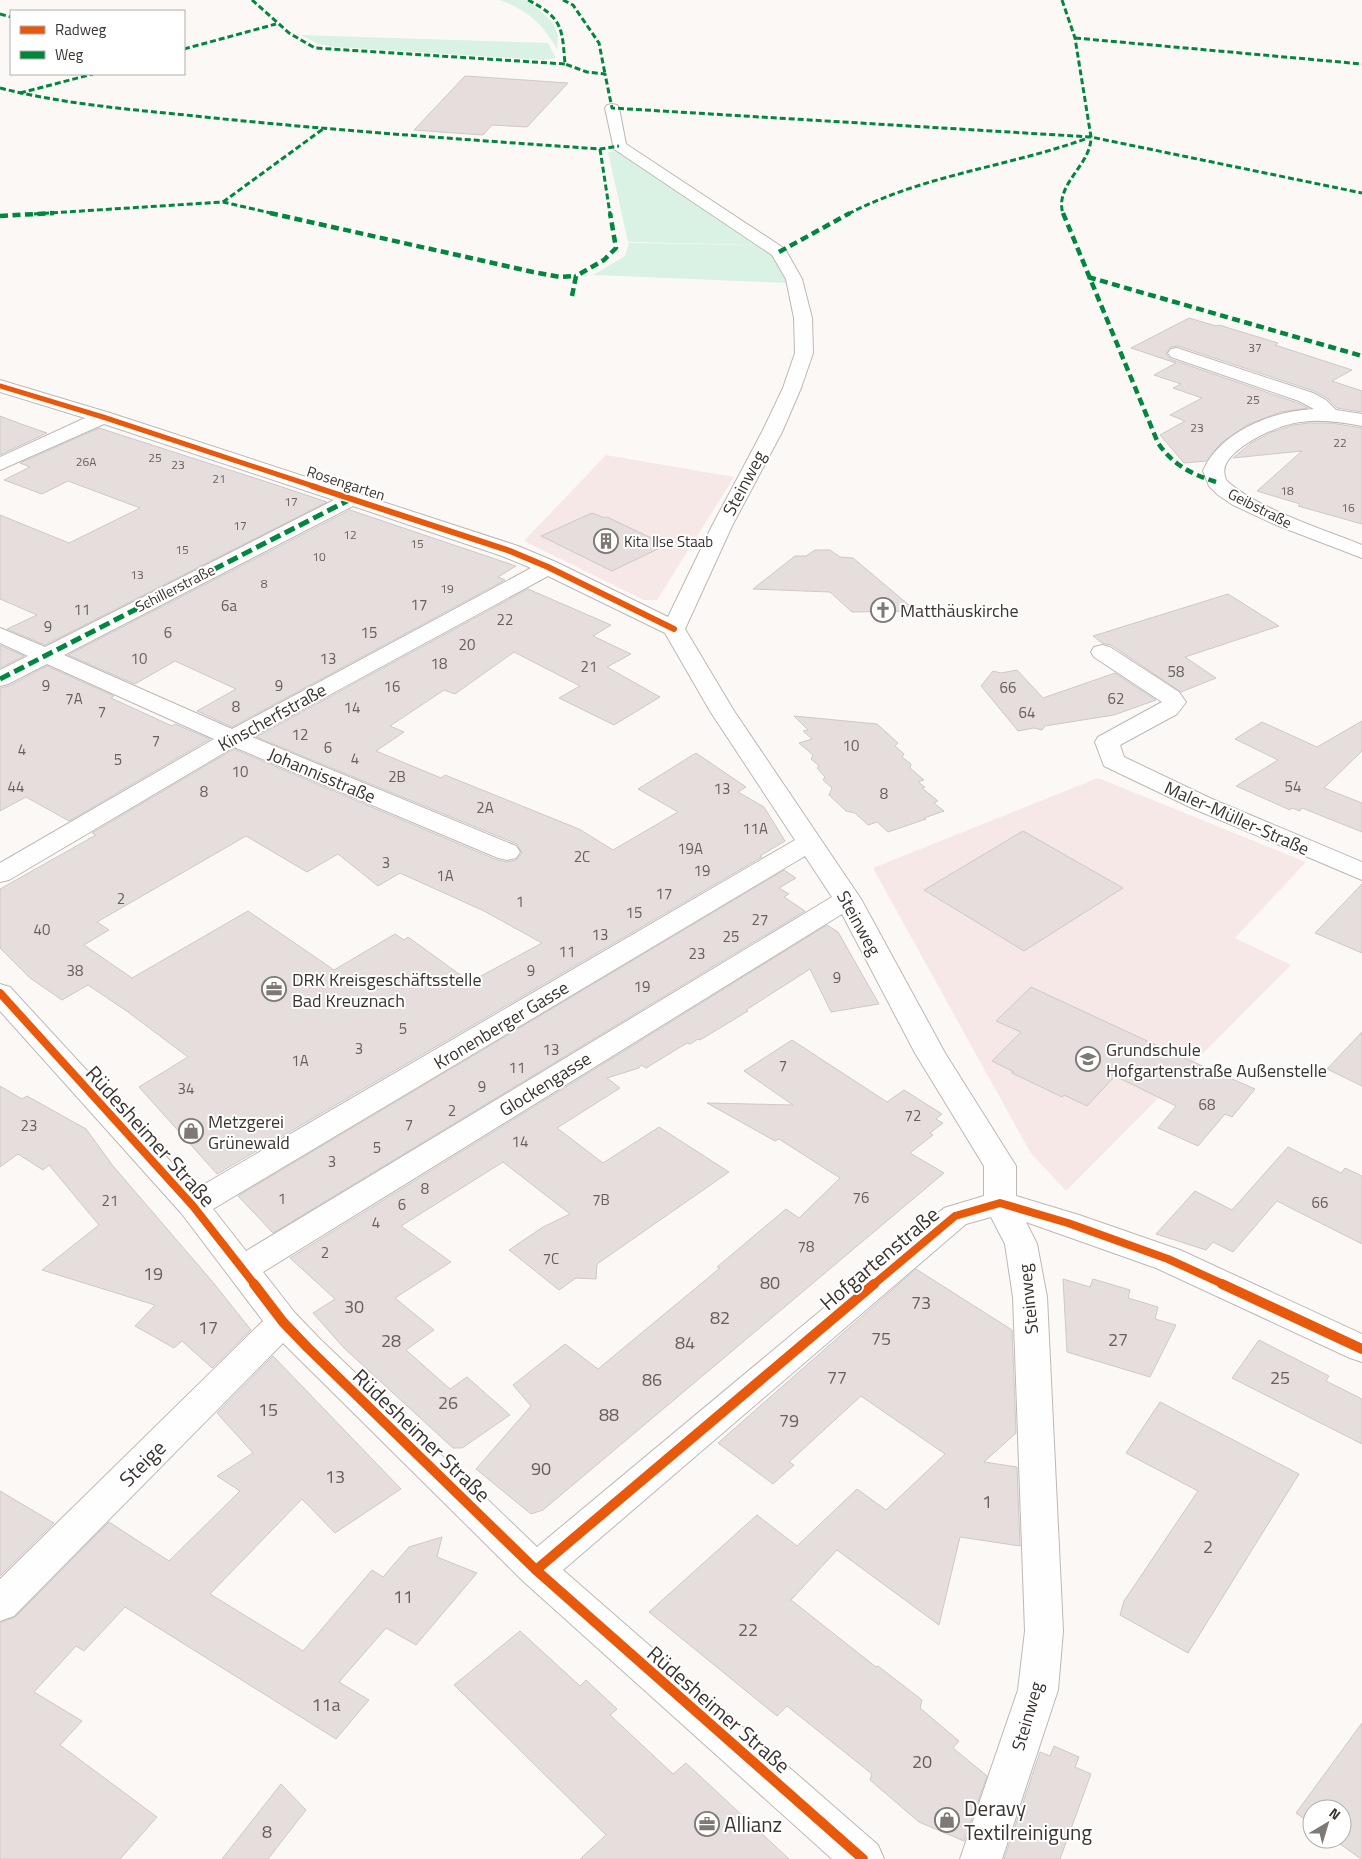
<svg xmlns="http://www.w3.org/2000/svg" width="1362" height="1859" font-family="'Titillium Web',sans-serif">
<style>
.education{fill:#f6e8e7}
.green{fill:#d9f2e3}
.building{fill:#e5dedd;stroke:#cec8c7;fill-rule:evenodd}
.lines{fill:none;stroke-linecap:round;stroke-linejoin:round}
.minor-casing{stroke:#bdb8b5;stroke-width:2}
.minor{fill:#fffefe;fill-rule:evenodd}
.quiet-far2{stroke:#00873e;stroke-width:3;stroke-dasharray:6 3;stroke-linecap:butt}
.quiet-far1{stroke:#00873e;stroke-width:4.5;stroke-dasharray:8 4.5;stroke-linecap:butt}
.quiet{stroke:#00873e;stroke-width:5;stroke-dasharray:11 5;stroke-linecap:butt}
.cycleway-far3-casing{stroke:#fff;stroke-width:7}
.cycleway-far2-casing{stroke:#fff;stroke-width:9}
.cycleway-far1-casing{stroke:#fff;stroke-width:11}
.cycleway-casing{stroke:#fff;stroke-width:13}
.cycleway-far3{stroke:#e8590c;stroke-width:5}
.cycleway-far2{stroke:#e8590c;stroke-width:6}
.cycleway-far1{stroke:#e8590c;stroke-width:8}
.cycleway{stroke:#e8590c;stroke-width:10}
.labels{text-anchor:middle;dominant-baseline:central;stroke-width:4;stroke-linejoin:round;paint-order:stroke}
.far-number-label{font-size:12px;fill:#665f5c}
.far-street-label{font-size:15px;fill:#3b3430;stroke:#fff}
.far-poi-label{font-size:15px;fill:#3b3430;stroke:#fff;text-anchor:start}
.number-label{font-size:15px;fill:#665f5c}
.street-label{font-size:18px;fill:#3b3430;stroke:#fff}
.poi-label{font-size:18px;fill:#3b3430;stroke:#fff;text-anchor:start}
.near-number-label{font-size:18px;fill:#665f5c}
.near-street-label{font-size:21px;fill:#3b3430;stroke:#fff}
.near-poi-label{font-size:21px;fill:#3b3430;stroke:#fff;text-anchor:start}
</style>
<rect width="100%" height="100%" fill="#fcf8f6"/>
<g class="education">
<polygon points="606,455 734,477 657,600 644,600 524,541"/>
<polygon points="1098,778 1306,862 1235,938 1291,965 1066,1191 1030,1152 873,868"/>
</g>
<g class="green">
<path d="M 499,0 L 525,0 L 542,12 L 553,23 L 558,36 L 557,49 C 544,25 525,8 499,0 Z"/>
<polygon points="301,35 548,43 556,58 543,60 335,47 318,44"/>
<polygon points="616,151 761,245 628,242 608,152"/>
<polygon points="629,243 761,245 775,259 787,283 593,275 625,256"/>
</g>
<g class="building">
<polygon points="465,76 568,83 527,127 492,125 483,135 414,130"/>
<polygon points="1189,318 1216,326 1219,325 1278,343 1275,345 1352,370 1332,381 1362,391 1362,412 1337,408 1327,398 1314,391 1178,346 1171,347 1166,353 1170,359 1298,403 1308,408 1281,412 1249,424 1221,443 1207,461 1184,463 1160,435 1185,421 1170,415 1202,398 1173,388 1181,384 1154,375 1176,363 1131,348"/>
<polygon points="0,416 21,424 47,433 0,455"/>
<polygon points="1309,423 1331,423 1362,428 1362,524 1298,506 1300,504 1257,491 1302,451 1233,458 1251,443 1272,432 1293,425"/>
<polygon points="99,428 270,483 327,502 45,645 7,629 37,615 0,599 0,515 69,543 140,508 68,481 42,494 4,480 30,467 20,463"/>
<polygon points="350,510 516,566 498,577 505,580 232,727 197,711 236,689 175,661 135,684 68,655"/>
<polygon points="592,513 605,518 607,517 666,545 612,571 541,536"/>
<polygon points="815,550 830,550 840,557 853,558 916,611 852,612 830,592 753,589 795,556 806,556"/>
<path d="M 528,589 L 611,625 L 593,636 L 631,654 L 607,667 L 660,697 L 614,725 L 559,698 L 580,686 L 514,652 L 455,694 L 444,690 L 390,726 L 404,732 L 376,751 L 441,778 L 445,775 L 579,829 L 613,850 L 678,812 L 638,789 L 696,753 L 746,787 L 738,792 L 764,807 L 785,841 L 760,856 L 762,857 L 217,1174 L 139,1087 L 188,1057 L 128,1012 L 88,985 L 62,1000 L 30,978 L 0,948 L 0,889 L 96,835 L 92,833 L 234,749 L 497,860 L 507,862 L 516,860 L 522,853 L 517,844 L 256,737 ZM 246,836 L 307,872 L 338,854 L 378,886 L 400,873 L 484,911 L 542,943 L 470,982 L 408,937 L 404,940 L 395,934 L 334,970 L 248,911 L 132,978 L 84,945 L 109,930 L 97,922 Z"/>
<polygon points="1228,594 1279,626 1185,657 1216,678 1181,692 1111,645 1102,643 1093,636"/>
<polygon points="0,645 24,656 0,668"/>
<polygon points="47,666 114,696 111,698 172,726 175,724 210,739 69,821 26,797 0,811 0,688 9,686"/>
<polygon points="1017,670 1043,698 1115,673 1156,700 1114,715 1045,726 1042,730 1034,728 1018,731 981,686 993,671 1001,673"/>
<polygon points="794,716 877,724 898,743 895,746 904,754 902,757 911,764 910,768 924,780 918,782 925,787 922,788 938,801 934,803 944,811 924,818 926,819 888,832 877,822 868,825 855,813 846,811 829,795 832,788 823,780 825,777 817,768 819,766 811,759 813,755 799,743 812,739 803,731 808,730"/>
<polygon points="1362,721 1362,751 1324,788 1362,803 1362,832 1302,808 1300,811 1292,808 1290,810 1236,786 1278,760 1235,739 1262,722 1317,747"/>
<polygon points="1023,831 1123,888 1024,951 924,890"/>
<polygon points="784,870 796,878 779,888 789,894 784,897 805,911 273,1233 238,1196"/>
<polygon points="1362,884 1362,953 1315,933"/>
<polygon points="827,925 838,932 879,1004 831,1012 810,969 746,1010 748,1011 700,1040 698,1039 690,1044 687,1043 646,1068 641,1065 639,1068 607,1078 620,1088 557,1128 603,1163 659,1127 729,1172 597,1264 596,1279 576,1278 559,1290 509,1250 543,1227 570,1214 503,1162 401,1226 451,1262 395,1298 434,1330 406,1350 450,1389 467,1377 510,1415 462,1448 453,1448 344,1348 313,1313 335,1299 290,1258"/>
<polygon points="1031,987 1173,1053 1255,1089 1232,1117 1225,1114 1198,1146 1158,1128 1176,1106 1115,1076 1087,1106 1064,1095 1062,1097 1012,1073 1014,1072 992,1061 1021,1032 996,1021"/>
<polygon points="1362,1032 1362,1086 1327,1069"/>
<polygon points="792,1040 887,1102 904,1090 942,1114 936,1119 943,1123 930,1133 933,1135 910,1153 944,1173 543,1510 531,1514 476,1469 531,1406 513,1385 565,1344 598,1369 720,1268 717,1267 786,1209 799,1218 840,1178 779,1139 775,1141 707,1103 793,1105 744,1071"/>
<polygon points="0,1086 22,1099 27,1096 86,1129 113,1166 211,1280 251,1330 212,1368 182,1341 174,1348 135,1326 155,1305 42,1270 99,1225 49,1165 43,1170 18,1154 0,1167"/>
<polygon points="1288,1147 1341,1173 1345,1168 1362,1176 1362,1244 1277,1201 1233,1252 1213,1242 1206,1250 1156,1234 1195,1191 1232,1210"/>
<polygon points="916,1269 1012,1330 1016,1433 984,1462 1017,1467 1020,1546 960,1537 939,1625 837,1550 791,1600 876,1667 878,1666 922,1700 920,1708 959,1741 953,1748 987,1776 964,1841 919,1822 870,1780 872,1774 787,1706 777,1716 649,1612 757,1515 797,1546 857,1489 886,1510 945,1454 861,1396 789,1462 794,1465 773,1484 718,1443"/>
<polygon points="1063,1279 1090,1287 1093,1279 1130,1290 1128,1298 1158,1307 1155,1319 1176,1325 1150,1377 1067,1352"/>
<polygon points="1259,1340 1329,1376 1326,1381 1362,1399 1362,1444 1232,1378"/>
<polygon points="273,1356 401,1489 335,1533 302,1499 210,1594 303,1651 372,1570 383,1577 409,1547 442,1537 437,1557 477,1573 416,1645 386,1628 339,1682 369,1700 336,1739 125,1607 84,1651 76,1646 34,1692 82,1721 60,1745 157,1817 120,1859 0,1859 0,1623 15,1617 109,1522 169,1561 240,1491 217,1476 253,1453 217,1413"/>
<polygon points="1160,1402 1299,1474 1188,1653 1120,1615 1124,1601 1198,1491 1126,1453"/>
<polygon points="0,1491 54,1523 0,1576"/>
<polygon points="520,1631 580,1686 586,1680 617,1709 610,1715 673,1774 686,1763 789,1859 580,1859 606,1835 454,1685"/>
<polygon points="1362,1723 1362,1859 1361,1859 1333,1839 1342,1839 1342,1809 1312,1809 1312,1824 1296,1813"/>
<polygon points="1054,1746 1079,1757 1075,1767 1091,1774 1060,1859 1004,1859 1040,1752 1050,1756"/>
<polygon points="281,1784 306,1810 268,1859 222,1859"/>
</g>
<g class="lines">
<defs>
<g id="minor">
<path d="M 612,104 L 617,105 L 619,108 L 626,144 L 785,249 L 802,279 L 812,318 L 813,353 L 801,388 L 782,432 L 732,526 L 685,629 L 734,711 L 861,899 L 945,1053 L 1016,1166 L 1016,1196 L 1079,1215 L 1180,1250 L 1362,1334 L 1362,1362 L 1350,1358 L 1156,1268 L 1026,1222 L 1037,1244 L 1047,1297 L 1063,1631 L 1058,1690 L 1002,1859 L 960,1859 L 1018,1690 L 1025,1631 L 1013,1297 L 1005,1244 L 991,1217 L 966,1224 L 563,1570 L 878,1845 L 884,1859 L 832,1859 L 523,1581 L 283,1343 L 14,1616 L 0,1621 L 0,1579 L 263,1321 L 182,1214 L 0,1011 L 0,984 L 10,987 L 196,1189 L 795,840 L 710,711 L 665,633 L 548,576 L 252,737 L 516,846 L 520,852 L 516,858 L 507,860 L 498,858 L 234,747 L 9,880 L 0,882 L 0,863 L 214,739 L 47,664 L 8,684 L 0,686 L 0,670 L 28,656 L 0,643 L 0,628 L 45,647 L 334,500 L 104,424 L 0,470 L 0,457 L 85,418 L 0,392 L 0,380 L 110,413 L 518,546 L 556,562 L 668,617 L 712,526 L 762,432 L 783,388 L 795,353 L 794,318 L 786,279 L 772,255 L 614,149 L 605,108 L 607,105 ZM 353,506 L 502,556 L 531,568 L 232,729 L 64,655 ZM 805,856 L 832,897 L 246,1251 L 213,1209 ZM 842,914 L 915,1053 L 984,1166 L 984,1196 L 944,1208 L 537,1547 L 320,1339 L 295,1313 L 263,1272 Z"/>
<path d="M 1177,348 L 1313,393 L 1326,400 L 1336,410 L 1362,414 L 1362,426 C 1342,422 1321,419 1301,422 C 1280,424 1239,443 1227,462 C 1223,468 1224,473 1226,480 C 1255,508 1323,529 1362,545 L 1362,558 L 1276,525 L 1233,505 L 1218,495 L 1209,486 L 1203,471 C 1220,431 1273,411 1314,409 L 1299,401 L 1171,357 L 1168,353 L 1171,349 Z"/>
<polygon points="1102,645 1110,647 1179,692 1186,702 1177,714 1120,745 1124,757 1212,799 1362,862 1362,880 1194,809 1104,766 1095,742 1098,737 1162,702 1094,657 1091,652 1094,647"/>
</g>
</defs>
<use href="#minor" class="minor-casing"/>
<use href="#minor" class="minor"/>
<g class="quiet-far2">
<polyline points="252,0 289,33 315,48 565,64"/>
<path d="M 528,0 C 563,18 562,28 565,64 L 587,72 L 605,74 L 612,108 L 1091,137 L 1362,193"/>
<polyline points="563,0 573,5 599,43 605,74"/>
<path d="M 1062,0 L 1075,38 L 1091,137 C 1091,166 1054,184 1063,214"/>
<polyline points="0,14 11,17"/>
<polyline points="1075,38 1362,64"/>
<polyline points="184,49 276,24"/>
<path d="M 0,88 C 71,106 142,110 214,118 C 342,131 471,140 600,149 L 619,146"/>
<polyline points="20,93 93,74"/>
<polyline points="600,149 610,214"/>
<polyline points="223,202 323,129"/>
<polyline points="34,214 223,202 275,214"/>
<path d="M 848,214 C 926,174 1008,167 1088,138"/>
</g>
<g class="quiet-far1">
<polyline points="270,213 533,272 560,277 576,276"/>
<path d="M 1063,213 L 1158,443 C 1173,465 1191,474 1216,482"/>
<polyline points="0,216 54,213"/>
<polyline points="779,252 850,213"/>
<polyline points="1088,277 1362,356"/>
<polyline points="572,296 576,276 604,260 616,248 610,213"/>
</g>
<polyline class="quiet" points="0,679 351,499"/>
<defs>
<polyline id="cycleway-far3" points="0,386 103,417 316,487"/>
<polyline id="cycleway-far2" points="312,486 510,551 548,567 674,629"/>
<g id="cycleway-far1">
<polyline points="0,993 193,1206 255,1285"/>
<polyline points="873,1285 955,1216 1000,1203 1068,1223 1168,1259 1225,1285"/>
</g>
<g id="cycleway">
<polyline points="254,1284 283,1322 308,1348 536,1570 863,1859"/>
<polyline points="1222,1284 1362,1349"/>
<polyline points="536,1570 874,1284"/>
</g>
</defs>
<use href="#cycleway-far3" class="cycleway-far3-casing"/>
<use href="#cycleway-far2" class="cycleway-far2-casing"/>
<use href="#cycleway-far1" class="cycleway-far1-casing"/>
<use href="#cycleway" class="cycleway-casing"/>
<use href="#cycleway-far3" class="cycleway-far3"/>
<use href="#cycleway-far2" class="cycleway-far2"/>
<use href="#cycleway-far1" class="cycleway-far1"/>
<use href="#cycleway" class="cycleway"/>
</g>
<defs>
<symbol id="building-ring" viewBox="-11 -11 22 22"><circle r="9.5" fill="#fff" stroke="#7f7975" stroke-width="1.5"/><path d="M-4-6H4V6H1V3H-1V6H-4ZM-2.5-4.3h1.7v1.8h-1.7ZM.8-4.3h1.7v1.8H.8ZM-2.5-1h1.7V.8h-1.7ZM.8-1h1.7V.8H.8Z" fill="#7f7975"/></symbol>
<symbol id="church-ring" viewBox="-11 -11 22 22"><circle r="9.5" fill="#fff" stroke="#7f7975" stroke-width="1.5"/><path d="M-1.2-6h2.4v3.5h3.3v2.4h-3.3V6h-2.4V-.1h-3.3v-2.4h3.3Z" fill="#7f7975"/></symbol>
<symbol id="office-ring" viewBox="-11 -11 22 22"><circle r="9.5" fill="#fff" stroke="#7f7975" stroke-width="1.5"/><path d="M-6-3h4V-5.5h4V-3h4V5H-6ZM-1-4.5V-3h2v-1.5ZM-6 0V1H6V0Z" fill="#7f7975"/></symbol>
<symbol id="school-ring" viewBox="-11 -11 22 22"><circle r="9.5" fill="#fff" stroke="#7f7975" stroke-width="1.5"/><path d="M0-5L7-2L0 1L-7-2ZM-4 1L0 2.5L4 1V4Q0 6-4 4Z" fill="#7f7975"/></symbol>
<symbol id="shop-ring" viewBox="-11 -11 22 22"><circle r="9.5" fill="#fff" stroke="#7f7975" stroke-width="1.5"/><path d="M-5-2.5h2.3a2.7 3.5 0 0 1 5.4 0H5L5.5 6h-11ZM-1.5-2.5h3a1.5 2.3 0 0 0-3 0Z" fill="#7f7975"/></symbol>
</defs>
<g fill-rule="evenodd">
<use href="#building-ring" x="592" y="527" width="28" height="28"/>
<use href="#church-ring" x="869" y="596" width="28" height="28"/>
<use href="#office-ring" x="260" y="975" width="28" height="28"/>
<use href="#school-ring" x="1074" y="1045" width="28" height="28"/>
<use href="#shop-ring" x="177" y="1117" width="28" height="28"/>
<use href="#shop-ring" x="933" y="1806" width="28" height="28"/>
<use href="#office-ring" x="693" y="1810" width="28" height="28"/>
</g>
<g class="labels">
<g class="far-number-label">
<text x="1255" y="347">37</text>
<text x="1253" y="399">25</text>
<text x="1197" y="427">23</text>
<text x="1340" y="442">22</text>
<text x="155" y="457">25</text>
<text x="86" y="461">26A</text>
<text x="178" y="464">23</text>
<text x="219" y="478">21</text>
<text x="1287" y="490">18</text>
<text x="291" y="501">17</text>
<text x="1348" y="507">16</text>
<text x="240" y="525">17</text>
<text x="350" y="534">12</text>
<text x="417" y="543">15</text>
<text x="182" y="549">15</text>
<text x="319" y="556">10</text>
<text x="137" y="574">13</text>
<text x="264" y="583">8</text>
<text x="447" y="588">19</text>
</g>
<g class="far-street-label">
<text transform="translate(346 483) rotate(18)">Rosengarten</text>
<text transform="translate(1260 508) rotate(27)">Geibstraße</text>
<text transform="translate(175 588) rotate(-27)">Schillerstraße</text>
</g>
<g class="far-poi-label">
<text x="624" y="541">Kita Ilse Staab</text>
</g>
<g class="number-label">
<text x="419" y="604">17</text>
<text x="229" y="605">6a</text>
<text x="82" y="609">11</text>
<text x="505" y="619">22</text>
<text x="48" y="626">9</text>
<text x="168" y="632">6</text>
<text x="369" y="632">15</text>
<text x="467" y="644">20</text>
<text x="139" y="658">10</text>
<text x="328" y="658">13</text>
<text x="439" y="663">18</text>
<text x="589" y="666">21</text>
<text x="1176" y="671">58</text>
<text x="46" y="685">9</text>
<text x="279" y="685">9</text>
<text x="392" y="686">16</text>
<text x="1008" y="687">66</text>
<text x="74" y="698">7A</text>
<text x="1116" y="698">62</text>
<text x="236" y="706">8</text>
<text x="352" y="707">14</text>
<text x="102" y="711">7</text>
<text x="1027" y="712">64</text>
<text x="300" y="734">12</text>
<text x="156" y="740">7</text>
<text x="851" y="745">10</text>
<text x="328" y="747">6</text>
<text x="22" y="749">4</text>
<text x="355" y="758">4</text>
<text x="118" y="759">5</text>
<text x="240" y="771">10</text>
<text x="397" y="776">2B</text>
<text x="16" y="786">44</text>
<text x="1293" y="786">54</text>
<text x="722" y="788">13</text>
<text x="204" y="791">8</text>
<text x="884" y="793">8</text>
<text x="485" y="807">2A</text>
<text x="755" y="828">11A</text>
<text x="690" y="848">19A</text>
<text x="582" y="856">2C</text>
<text x="386" y="862">3</text>
<text x="702" y="870">19</text>
<text x="445" y="875">1A</text>
<text x="664" y="893">17</text>
<text x="121" y="898">2</text>
<text x="520" y="901">1</text>
<text x="634" y="912">15</text>
<text x="760" y="919">27</text>
<text x="42" y="929">40</text>
<text x="600" y="934">13</text>
<text x="731" y="936">25</text>
<text x="567" y="951">11</text>
<text x="697" y="953">23</text>
<text x="75" y="970">38</text>
<text x="531" y="970">9</text>
<text x="837" y="977">9</text>
<text x="642" y="986">19</text>
<text x="403" y="1028">5</text>
<text x="359" y="1048">3</text>
<text x="551" y="1049">13</text>
<text x="300" y="1060">1A</text>
<text x="783" y="1065">7</text>
<text x="517" y="1067">11</text>
<text x="482" y="1086">9</text>
<text x="186" y="1088">34</text>
<text x="1207" y="1104">68</text>
<text x="452" y="1110">2</text>
<text x="913" y="1115">72</text>
<text x="409" y="1124">7</text>
<text x="29" y="1125">23</text>
<text x="520" y="1141">14</text>
<text x="377" y="1147">5</text>
<text x="332" y="1161">3</text>
<text x="425" y="1188">8</text>
<text x="861" y="1197">76</text>
<text x="282" y="1198">1</text>
<text x="601" y="1199">7B</text>
<text x="110" y="1200">21</text>
<text x="1320" y="1202">66</text>
<text x="402" y="1204">6</text>
<text x="376" y="1222">4</text>
<text x="806" y="1246">78</text>
<text x="325" y="1252">2</text>
<text x="551" y="1258">7C</text>
</g>
<g class="street-label">
<text transform="translate(744 483) rotate(-62)">Steinweg</text>
<text transform="translate(272 717) rotate(-29)">Kinscherfstraße</text>
<text transform="translate(322 775) rotate(23)">Johannisstraße</text>
<text transform="translate(1237 818) rotate(24)">Maler-Müller-Straße</text>
<text transform="translate(859 923) rotate(61)">Steinweg</text>
<text transform="translate(501 1025) rotate(-31)">Kronenberger Gasse</text>
<text transform="translate(545 1084) rotate(-32)">Glockengasse</text>
<text transform="translate(1028 1299) rotate(-96)">Steinweg</text>
<text transform="translate(1027 1716) rotate(-74)">Steinweg</text>
</g>
<g class="poi-label">
<text x="900" y="610">Matthäuskirche</text>
<text x="292" y="979">DRK Kreisgeschäftsstelle<tspan x="292" dy="21">Bad Kreuznach</tspan></text>
<text x="1106" y="1049">Grundschule<tspan x="1106" dy="21">Hofgartenstraße Außenstelle</tspan></text>
<text x="208" y="1121">Metzgerei<tspan x="208" dy="21">Grünewald</tspan></text>
</g>
<g class="near-number-label">
<text x="153" y="1273">19</text>
<text x="770" y="1282">80</text>
<text x="921" y="1302">73</text>
<text x="354" y="1306">30</text>
<text x="720" y="1317">82</text>
<text x="208" y="1327">17</text>
<text x="881" y="1338">75</text>
<text x="1118" y="1339">27</text>
<text x="391" y="1340">28</text>
<text x="685" y="1342">84</text>
<text x="837" y="1377">77</text>
<text x="1280" y="1377">25</text>
<text x="652" y="1379">86</text>
<text x="448" y="1402">26</text>
<text x="268" y="1409">15</text>
<text x="609" y="1414">88</text>
<text x="789" y="1420">79</text>
<text x="541" y="1468">90</text>
<text x="335" y="1476">13</text>
<text x="987" y="1501">1</text>
<text x="1208" y="1546">2</text>
<text x="403" y="1596">11</text>
<text x="748" y="1629">22</text>
<text x="326" y="1704">11a</text>
<text x="922" y="1761">20</text>
<text x="267" y="1831">8</text>
</g>
<g class="near-street-label">
<text transform="translate(151 1136) rotate(48)">Rüdesheimer Straße</text>
<text transform="translate(879 1258) rotate(-40)">Hofgartenstraße</text>
<text transform="translate(422 1435) rotate(44)">Rüdesheimer Straße</text>
<text transform="translate(142 1463) rotate(-45)">Steige</text>
<text transform="translate(719 1709) rotate(41)">Rüdesheimer Straße</text>
</g>
<g class="near-poi-label">
<text x="964" y="1808">Deravy<tspan x="964" dy="24">Textilreinigung</tspan></text>
<text x="724" y="1824">Allianz</text>
</g>
</g>
<rect x="10" y="10" width="175" height="65" fill="#ffffff" stroke="#b1aeac"/>
<rect x="20" y="26" width="25" height="8" fill="#e8590c" stroke="#b1aeac"/>
<text x="55" y="35" font-size="15" fill="#3b3430">Radweg</text>
<rect x="20" y="51" width="25" height="8" fill="#00873e" stroke="#b1aeac"/>
<text x="55" y="60" font-size="15" fill="#3b3430">Weg</text>
<g transform="translate(1327 1824) rotate(38)"><circle r="24" fill="#ffffff" stroke="#b1aeac"/>
<path d="M0-4L9 19L0 12L-9 19Z" fill="#7f7975"/>
<text y="-8" font-size="14" font-weight="bold" text-anchor="middle" fill="#3b3430">N</text>
</g>
</svg>
